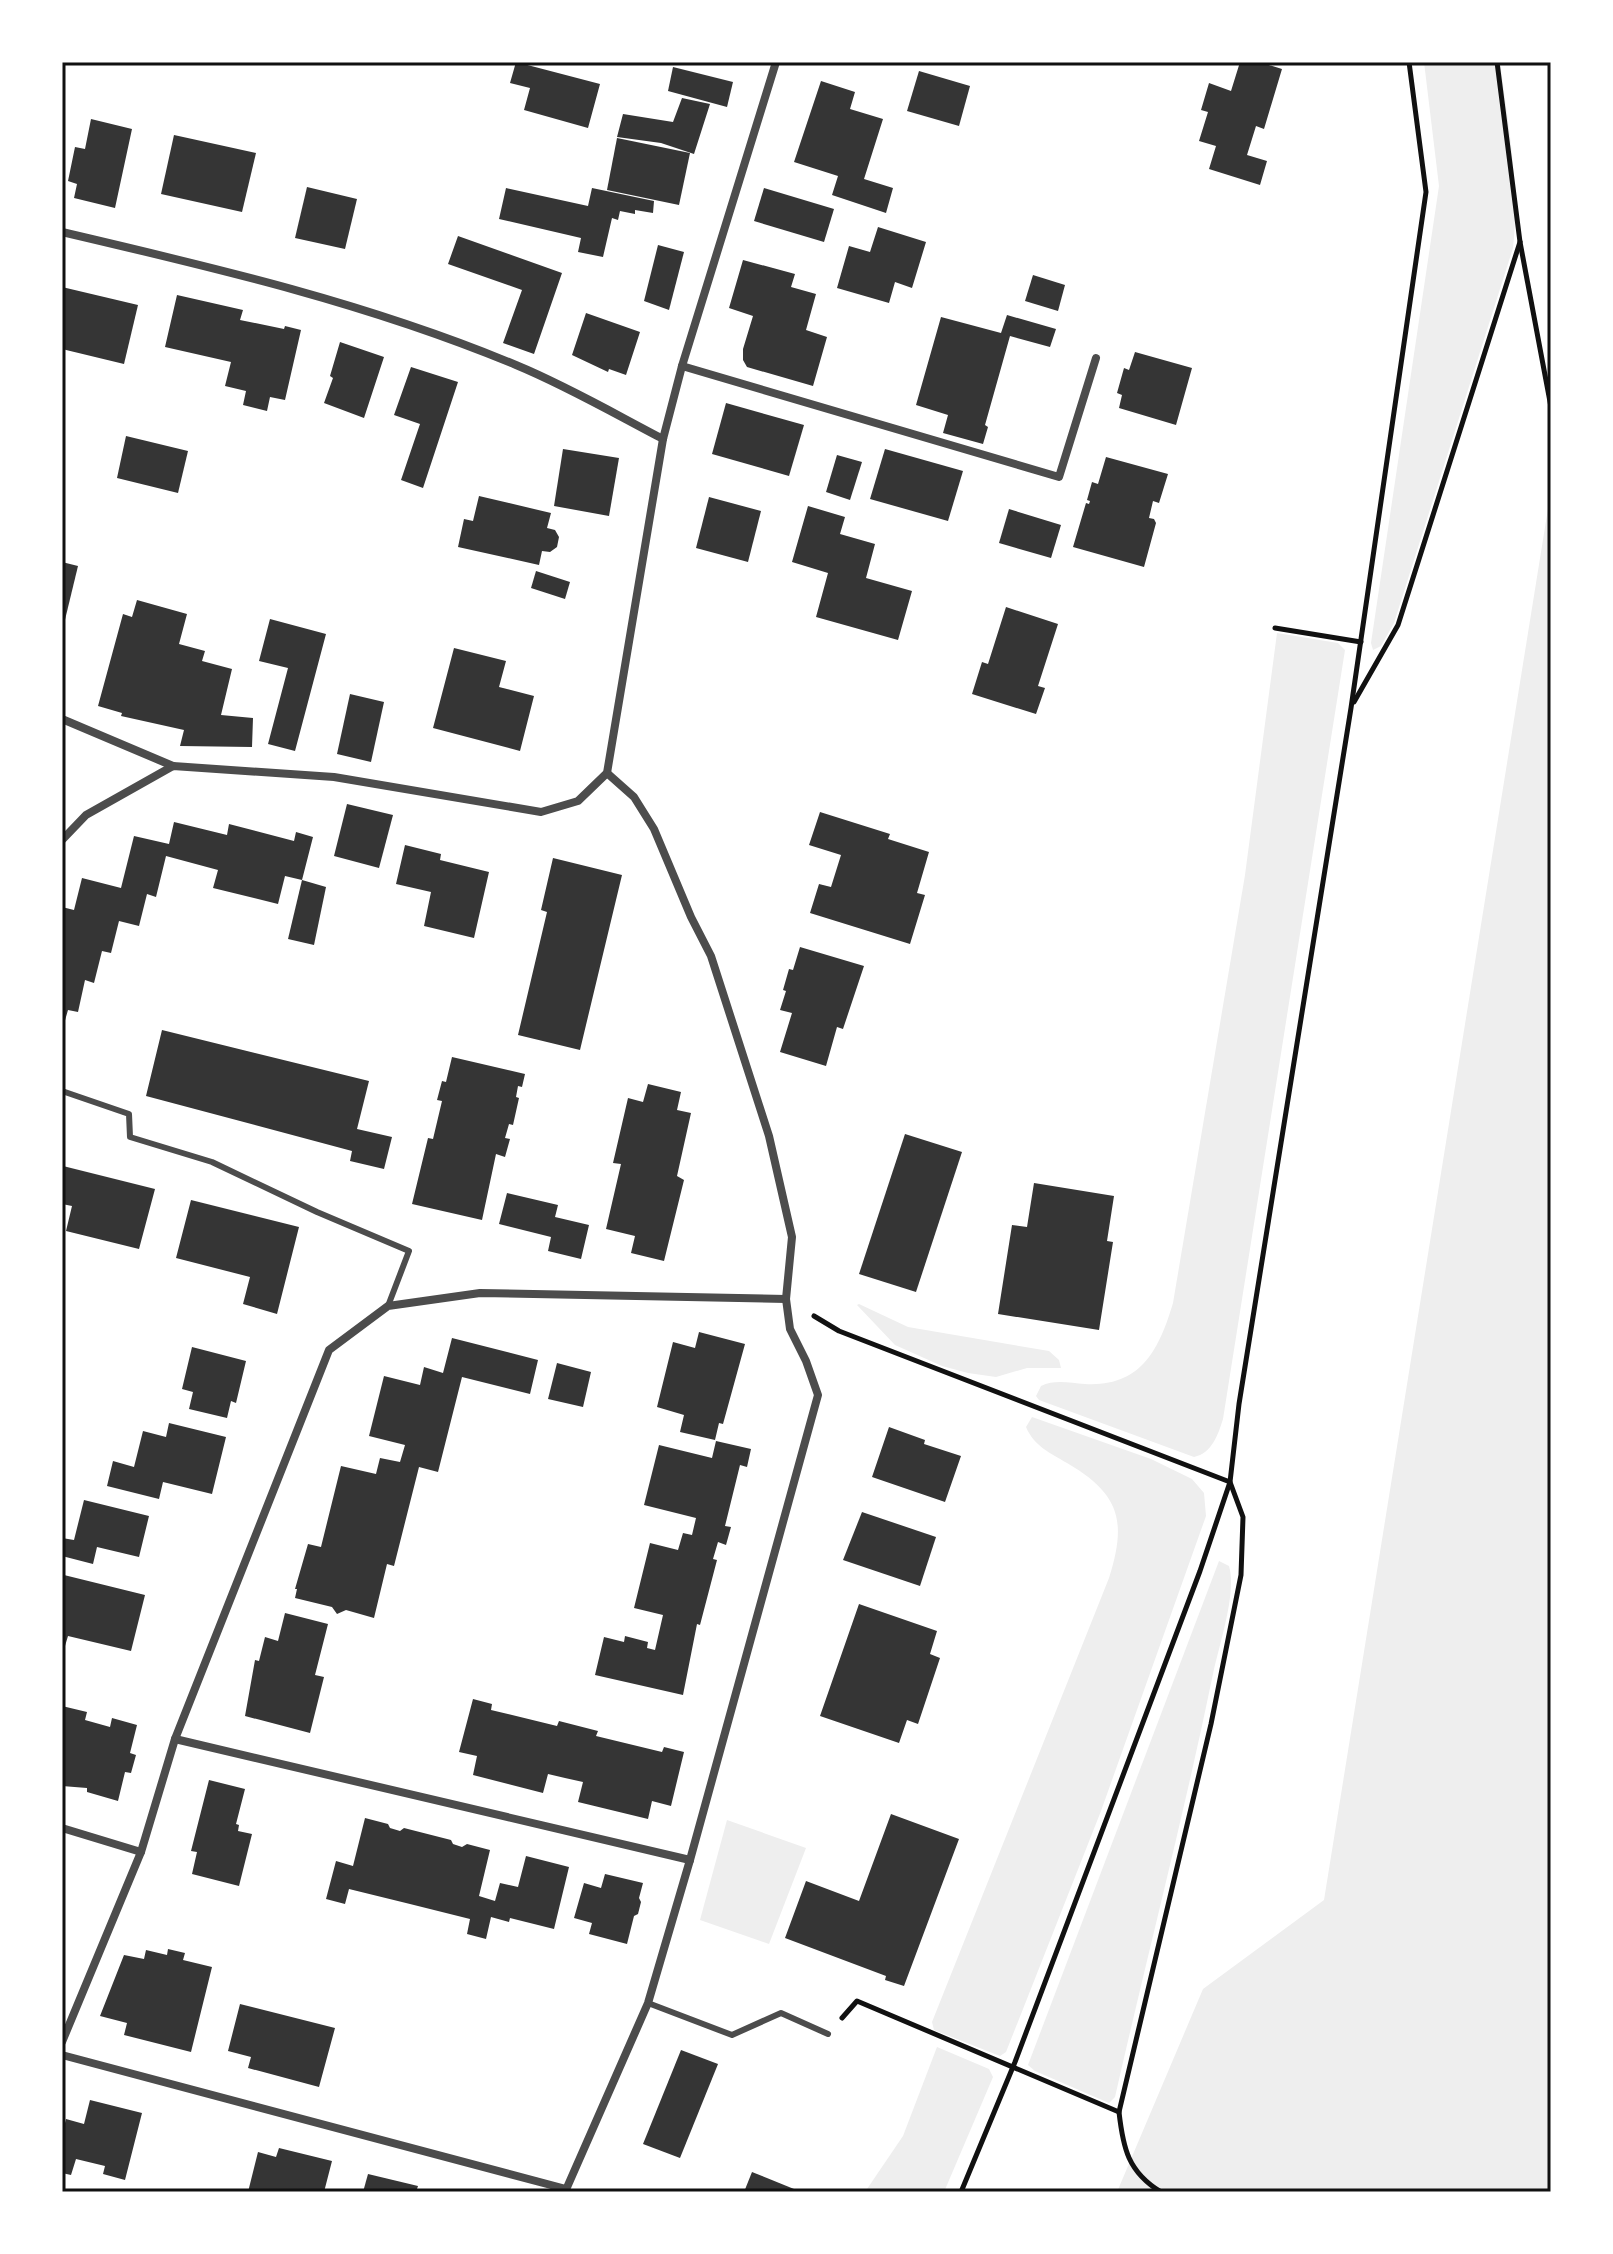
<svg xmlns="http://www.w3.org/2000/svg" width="1613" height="2254" font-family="'Source Sans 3',sans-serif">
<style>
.green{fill:#eee}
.building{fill:#353535}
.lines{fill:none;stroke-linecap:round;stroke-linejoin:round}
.path{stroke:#111;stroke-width:5}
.service{stroke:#4c4c4c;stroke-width:6}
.minor{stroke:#4c4c4c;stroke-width:8}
.neatline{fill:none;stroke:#111;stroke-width:3}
</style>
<rect width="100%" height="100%" fill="#fff"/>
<g class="green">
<path d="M 1424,62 L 1500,62 C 1508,124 1520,186 1513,248 L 1394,623 L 1381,646 L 1373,650 L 1371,643 L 1439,186 Z"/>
<polygon points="1551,490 1551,2192 1117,2192 1203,1989 1324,1900"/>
<path d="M 1277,633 L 1338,643 L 1345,650 L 1223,1419 C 1218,1435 1212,1453 1194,1457 L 1039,1400 L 1036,1396 L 1041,1386 C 1055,1379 1070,1383 1085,1384 C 1141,1387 1159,1350 1173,1303 L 1245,875 Z"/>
<polygon points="859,1304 908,1327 1049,1351 1059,1360 1061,1368 1027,1368 996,1377 968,1373 942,1366 895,1345 857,1305"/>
<path d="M 1032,1417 L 1151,1459 L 1192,1479 L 1204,1493 L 1206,1516 L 1101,1811 L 1006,2052 L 1000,2056 L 934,2030 L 932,2022 L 1109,1578 C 1127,1521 1120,1494 1067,1463 C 1050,1453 1034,1446 1026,1427 Z"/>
<path d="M 1219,1561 L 1229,1566 C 1237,1593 1219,1645 1213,1674 C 1184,1815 1147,1956 1115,2097 L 1109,2103 L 1035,2071 L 1028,2065 Z"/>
<polygon points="727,1820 806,1848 769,1944 700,1920"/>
<polygon points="937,2047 989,2069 993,2077 944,2192 865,2192 903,2136"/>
</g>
<g class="building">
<polygon points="516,62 600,84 588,128 524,110 530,88 510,83"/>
<polygon points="1240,62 1259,62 1282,69 1264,129 1256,126 1247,155 1267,161 1260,185 1209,169 1216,146 1199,141 1208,112 1201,110 1209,83 1231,91"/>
<polygon points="673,67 733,82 727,107 668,91"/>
<polygon points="919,71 970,86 959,126 907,111"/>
<polygon points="821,81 855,92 850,109 883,119 864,179 893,188 886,213 832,195 838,176 794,162"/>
<polygon points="682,98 710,104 694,154 661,143 617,137 623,114 673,122"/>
<polygon points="91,119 132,129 115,208 74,198 77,184 68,181 75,147 85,149"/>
<polygon points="174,135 256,153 242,212 161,194"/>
<polygon points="617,138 690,153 679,205 607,190"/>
<polygon points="307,187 357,199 345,249 295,238"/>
<polygon points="506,188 588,206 592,188 654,201 653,213 635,210 635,214 620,211 618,220 612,218 603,257 578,252 581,238 499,219"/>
<polygon points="764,188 834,209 824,242 754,221"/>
<polygon points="878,227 926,242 912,288 895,282 889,303 837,288 849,246 870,252"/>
<polygon points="458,236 562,273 534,354 503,343 522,290 448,264"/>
<polygon points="658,245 684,252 669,310 644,301"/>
<polygon points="743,260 795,274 791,287 816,294 806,330 827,337 813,386 747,367 743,360 743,349 753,316 729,308"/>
<polygon points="1033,275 1065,285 1058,311 1025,301"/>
<polygon points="62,287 138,305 124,364 62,349"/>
<polygon points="177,295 243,310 240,320 284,329 285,326 301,330 285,400 270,397 267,411 243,405 246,391 225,386 231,362 165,347"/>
<polygon points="586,313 640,332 626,375 609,369 608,372 572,355"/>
<polygon points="1007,315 1056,329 1050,347 1010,336 985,425 988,427 983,444 943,433 948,415 916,405 941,317 1001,333"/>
<polygon points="340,342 384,357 364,418 324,403 333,378 330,376"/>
<polygon points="1135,352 1192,368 1176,425 1119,408 1122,395 1117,393 1124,368 1129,370"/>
<polygon points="411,367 458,382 423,488 401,480 420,424 394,415"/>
<polygon points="726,403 804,425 789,476 712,454"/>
<polygon points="126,436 188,451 178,493 117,478"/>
<polygon points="563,449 619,458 609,516 554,506"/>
<polygon points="885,449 963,471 948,521 870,499"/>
<polygon points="837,455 862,462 850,500 826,492"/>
<polygon points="1106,457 1168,474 1159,503 1153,501 1149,518 1154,519 1156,523 1144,567 1073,547 1086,503 1089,504 1090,501 1087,500 1092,482 1098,484"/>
<polygon points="479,496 551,513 547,528 555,530 559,537 557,547 550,552 542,551 539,565 458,547 464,519 473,521"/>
<polygon points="709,497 761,511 748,562 696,548"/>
<polygon points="808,506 845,517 840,534 875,544 866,578 912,591 898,640 816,617 828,573 792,562"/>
<polygon points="1009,509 1061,525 1051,558 999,543"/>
<polygon points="62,562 78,566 63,628 62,628"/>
<polygon points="536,571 570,582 565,599 531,588"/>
<polygon points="137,600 187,614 179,644 205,651 202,661 232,669 221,715 253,718 252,747 180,746 184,730 121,716 122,713 98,706 123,614 132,617"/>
<polygon points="1006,607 1058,624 1038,686 1045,688 1036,714 972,694 982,662 988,664"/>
<polygon points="270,619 326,634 295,751 268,744 288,668 259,661"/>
<polygon points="454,648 506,661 499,687 534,696 520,751 433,728"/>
<polygon points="350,694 384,702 371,762 337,754"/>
<polygon points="347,804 393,815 379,868 334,856"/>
<polygon points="820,812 890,834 888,839 929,852 917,893 925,895 910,944 810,913 819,884 831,887 841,855 809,845"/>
<polygon points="174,822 227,835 229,824 294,841 296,832 313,837 302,880 285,876 278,904 213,888 218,870 166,856 156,897 147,894 139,926 119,921 111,953 102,951 94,983 85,980 78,1012 68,1010 62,1031 62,907 74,910 82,878 121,888 134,836 169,844"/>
<polygon points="405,845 441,854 440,860 489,872 474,938 424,926 431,892 396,884"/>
<polygon points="553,858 622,875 580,1050 518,1035 547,912 541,910"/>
<polygon points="302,880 326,887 314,945 288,939"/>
<polygon points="800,947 864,966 843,1029 837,1027 826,1066 780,1052 792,1013 780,1010 786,991 783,990 789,969 793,970"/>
<polygon points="162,1030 369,1081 357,1129 392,1137 384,1169 350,1161 352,1151 146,1096"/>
<polygon points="452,1057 525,1074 522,1087 518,1086 516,1097 519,1098 513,1125 509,1124 505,1138 510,1139 505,1157 496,1154 482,1220 412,1204 428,1138 433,1139 442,1101 437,1100 442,1081 446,1082"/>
<polygon points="648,1084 681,1092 677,1110 691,1113 677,1176 684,1180 664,1261 631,1253 635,1236 606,1229 621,1164 613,1163 628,1098 643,1102"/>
<polygon points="905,1134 962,1152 916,1292 859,1274"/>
<polygon points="63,1166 155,1189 139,1249 66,1231 72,1206 62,1204"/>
<polygon points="1034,1183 1114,1196 1107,1241 1113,1242 1099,1330 998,1314 1012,1225 1027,1227"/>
<polygon points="507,1193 558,1205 555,1217 589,1225 581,1259 548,1251 551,1237 499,1224"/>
<polygon points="191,1200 299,1227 277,1314 243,1304 250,1277 176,1258"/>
<polygon points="699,1332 745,1344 723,1424 719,1423 715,1440 680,1432 684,1415 657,1407 673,1342 695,1348"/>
<polygon points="452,1338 538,1360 530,1394 462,1377 438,1472 419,1467 394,1566 387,1564 374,1618 346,1610 337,1614 332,1607 295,1598 297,1589 295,1589 308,1544 321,1547 341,1466 376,1474 380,1458 400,1462 405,1445 369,1436 384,1376 420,1385 424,1367 443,1373"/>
<polygon points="192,1347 246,1361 236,1403 231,1401 227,1418 189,1409 193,1392 182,1389"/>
<polygon points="557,1363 591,1372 583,1407 548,1399"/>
<polygon points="169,1423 226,1437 212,1494 163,1482 159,1499 107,1486 113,1461 134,1467 143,1431 166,1437"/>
<polygon points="889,1427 925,1440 924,1444 961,1456 945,1502 872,1477"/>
<polygon points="716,1441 751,1449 747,1467 740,1465 725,1526 731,1527 726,1545 718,1542 713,1559 717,1560 700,1625 697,1624 683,1695 595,1675 604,1637 624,1642 625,1636 648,1642 647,1648 655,1650 663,1615 634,1608 650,1543 678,1550 683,1533 692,1535 696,1518 644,1505 659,1445 712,1458"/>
<polygon points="84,1500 149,1516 139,1557 97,1547 93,1564 62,1556 62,1538 74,1540"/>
<polygon points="862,1512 936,1537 920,1586 843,1560"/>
<polygon points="64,1575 145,1595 131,1651 68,1636 62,1656"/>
<polygon points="859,1604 937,1631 930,1654 940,1658 918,1724 907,1720 899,1743 820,1716"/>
<polygon points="285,1613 328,1624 315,1675 324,1677 310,1733 245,1716 255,1660 259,1661 265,1637 278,1641"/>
<polygon points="473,1699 492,1704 491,1710 557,1726 559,1721 598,1731 596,1736 662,1752 664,1747 684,1752 671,1806 652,1801 648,1819 578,1802 583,1782 565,1778 548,1774 543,1793 473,1775 477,1756 459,1752"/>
<polygon points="62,1706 87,1712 85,1720 110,1727 112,1718 137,1725 130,1753 136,1755 131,1773 125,1772 118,1801 87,1792 87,1788 62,1786"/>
<polygon points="209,1780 245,1789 236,1824 239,1825 238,1831 252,1834 239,1886 192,1874 197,1852 191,1851"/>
<polygon points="891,1814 959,1839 904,1986 885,1980 886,1976 785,1938 806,1881 859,1901"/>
<polygon points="365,1818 388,1824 390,1828 400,1831 404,1828 451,1840 453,1844 462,1847 467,1844 490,1850 479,1896 495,1901 500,1883 518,1887 526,1856 569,1867 554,1929 510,1918 509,1922 491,1917 486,1939 467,1934 470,1919 410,1904 349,1889 345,1904 326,1899 336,1861 353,1866"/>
<polygon points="605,1874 643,1883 639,1898 641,1902 638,1914 634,1916 627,1944 589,1934 592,1923 574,1918 584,1883 601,1888"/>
<polygon points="168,1949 185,1953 183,1960 212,1967 191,2052 124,2035 127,2023 100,2016 124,1955 144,1959 146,1950 167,1955"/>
<polygon points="240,2004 335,2028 319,2087 248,2068 251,2057 228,2051"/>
<polygon points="681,2050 718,2064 680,2158 643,2144"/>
<polygon points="90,2100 142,2113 125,2180 103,2174 105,2166 76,2159 71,2175 62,2173 62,2135 66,2119 84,2124"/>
<polygon points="279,2148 332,2161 324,2192 248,2192 258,2152 276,2157"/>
<polygon points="752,2172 794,2189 793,2192 744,2192"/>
<polygon points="368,2174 418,2186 416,2192 363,2192"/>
</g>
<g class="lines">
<g class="path">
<polyline points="1497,62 1520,242 1551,407"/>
<polyline points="1275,628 1361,642"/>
<polyline points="1354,702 1398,625 1520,242"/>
<path d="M 814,1316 L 839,1331 L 1230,1482 L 1243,1517 L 1241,1575 L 1211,1724 L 1119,2112 C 1123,2148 1128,2172 1161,2192"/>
<polyline points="842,2018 857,2001 1119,2112"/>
<polyline points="961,2192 1015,2062 1200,1571 1230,1482 1239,1404 1351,708 1426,192 1409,62"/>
</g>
<g class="service">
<polyline points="62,1091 129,1114 130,1137 212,1162 317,1212 409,1251 388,1306"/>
<polyline points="648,2003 732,2035 781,2013 828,2034"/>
</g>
<g class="minor">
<path d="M 62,232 C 216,268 370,304 516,365 C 567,386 615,414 663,439"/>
<polyline points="682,366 1059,477 1096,358"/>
<polyline points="62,719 173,766"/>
<polyline points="62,840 86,815 173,766 334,777 541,812 578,801 607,773 663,439 682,366 776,62"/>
<polyline points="175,1739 690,1860"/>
<polyline points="62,1828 141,1852"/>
<polyline points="62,2042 141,1852 175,1739 329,1350 388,1306 480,1293 786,1299"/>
<polyline points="62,2055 566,2189"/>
<polyline points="565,2192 648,2003 690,1860 818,1395 806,1361 790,1329 786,1299 792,1237 769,1136 711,956 691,917 654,829 634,797 607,773"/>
</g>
</g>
<rect width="1613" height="2254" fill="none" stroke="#ffffff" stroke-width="128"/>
<rect x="64" y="64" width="1485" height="2126" class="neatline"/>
</svg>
